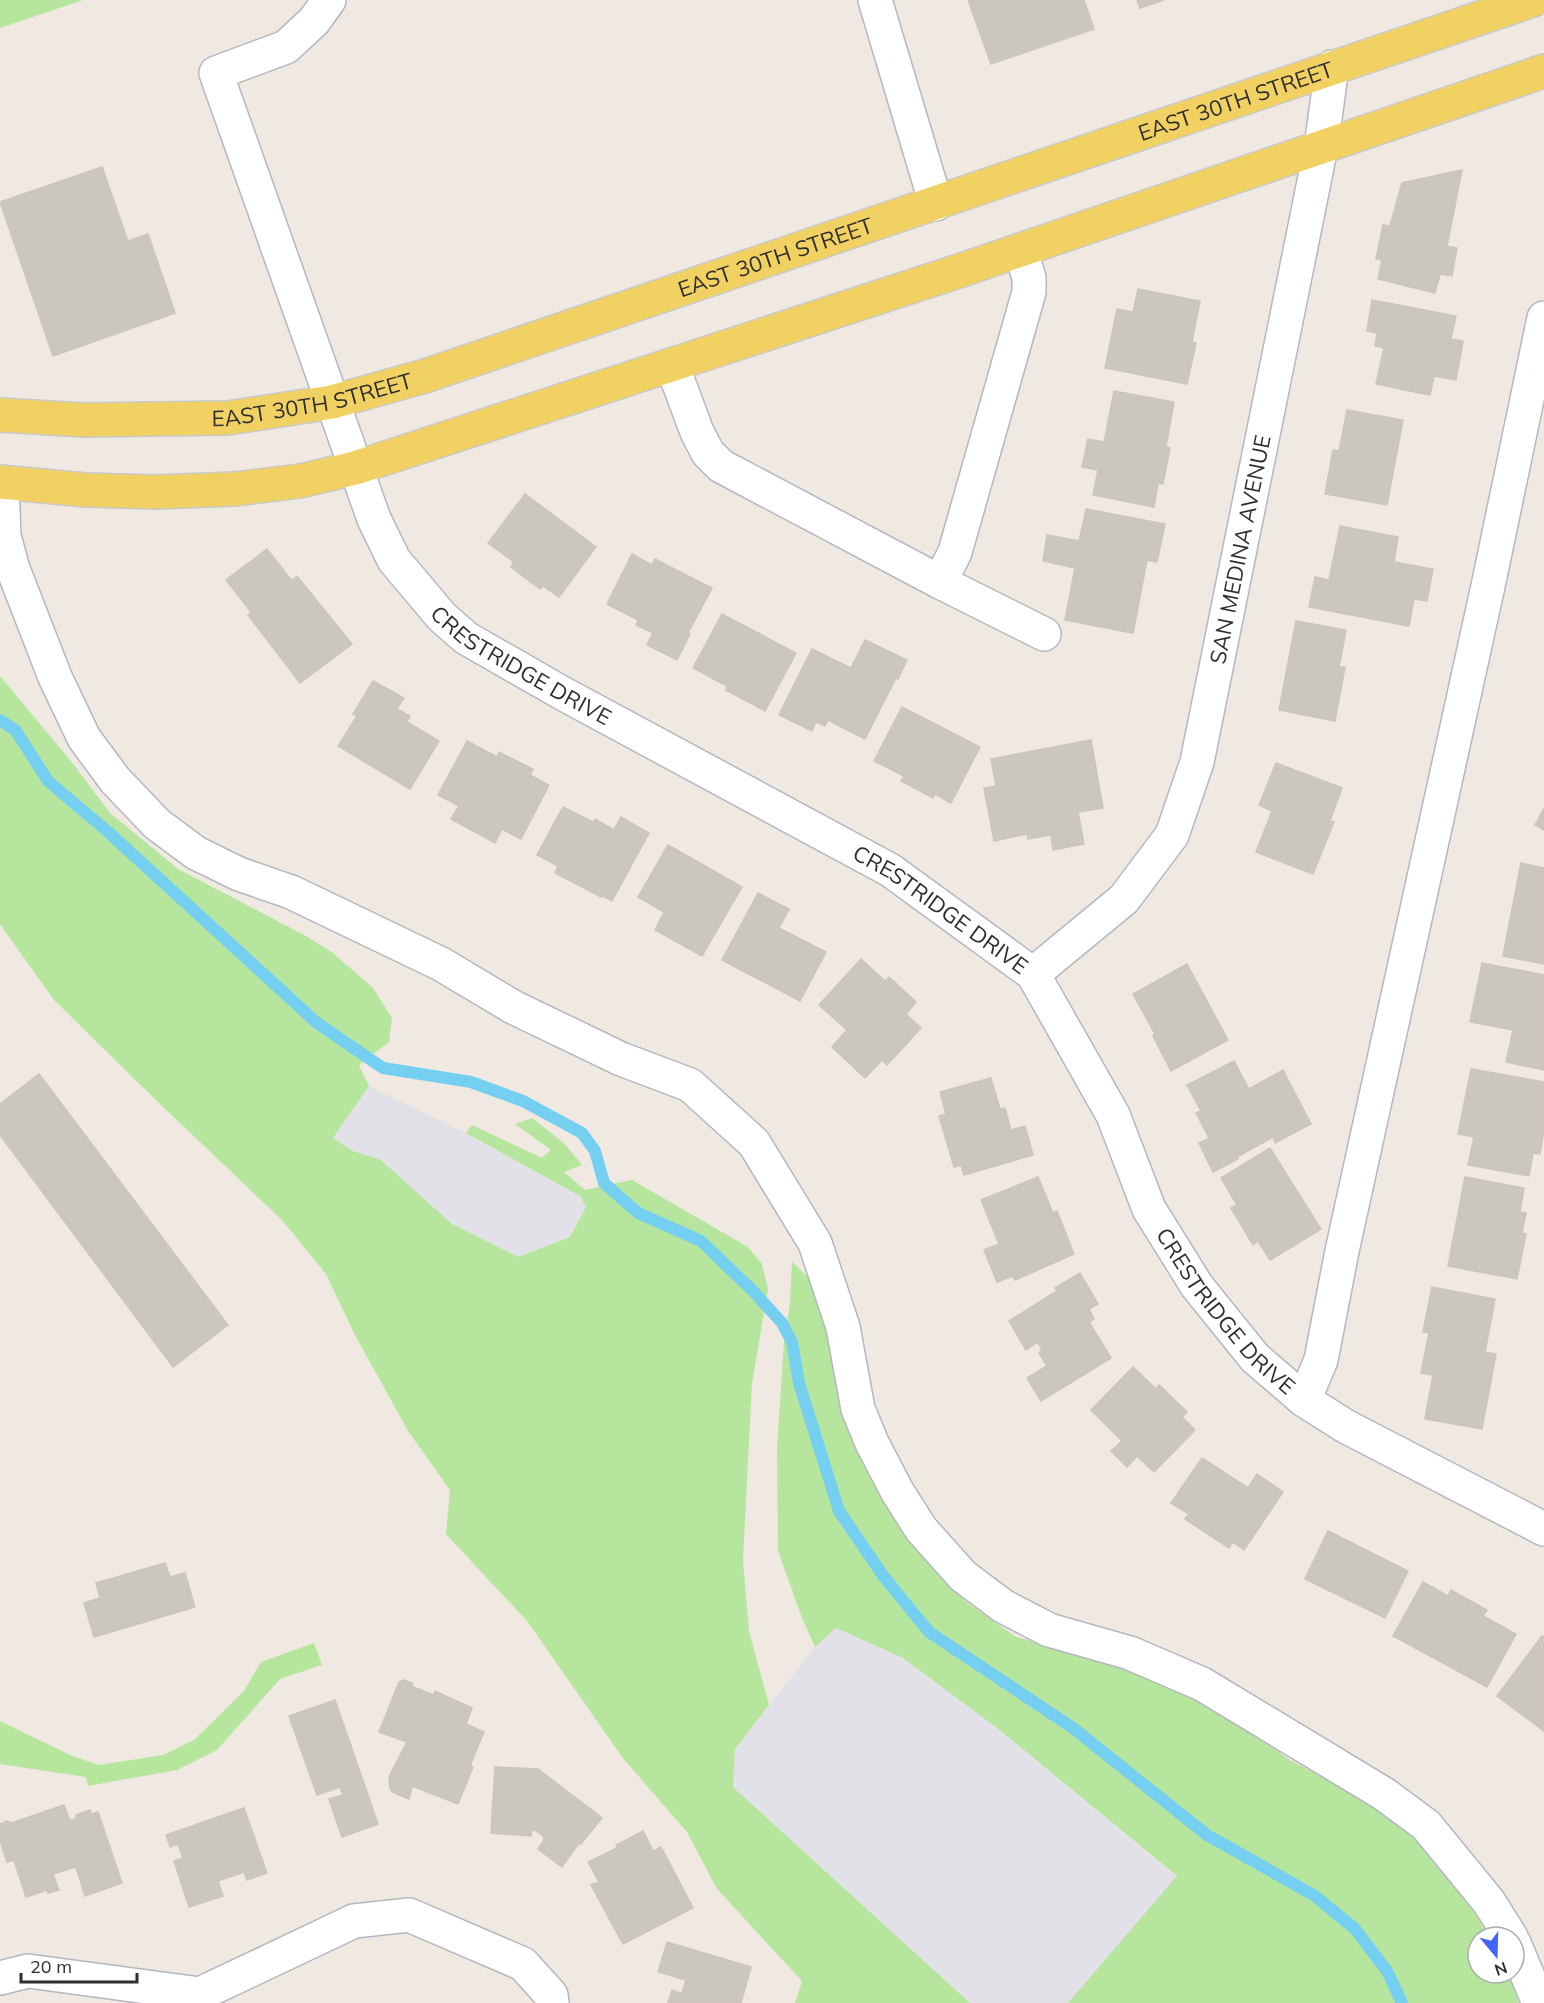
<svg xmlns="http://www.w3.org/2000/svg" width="1544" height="2003" font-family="Mulish,sans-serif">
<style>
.industrial{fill:#e3e1e8}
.green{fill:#b6e59e}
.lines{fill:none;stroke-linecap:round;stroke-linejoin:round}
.stream{stroke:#75cff0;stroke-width:12}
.building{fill:#cbc7bf;stroke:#cbc5ba;stroke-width:1.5}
.minor-casing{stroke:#b4b7c1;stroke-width:36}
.major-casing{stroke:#c9c9c9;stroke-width:36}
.minor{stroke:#fff;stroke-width:33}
.major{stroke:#f2d163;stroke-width:33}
.labels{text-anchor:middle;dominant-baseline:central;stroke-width:4.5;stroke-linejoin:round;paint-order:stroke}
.street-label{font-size:22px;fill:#2e2e2e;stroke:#fff}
</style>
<rect width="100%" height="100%" fill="#efe9e1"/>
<g class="industrial">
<polygon points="369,1086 466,1133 580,1196 586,1207 570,1237 518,1257 452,1224 381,1160 353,1151 333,1138"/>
<polygon points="836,1628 903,1658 997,1728 1177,1877 1068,2003 970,2003 733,1787 735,1749 815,1647"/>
</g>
<g class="green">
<polygon points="0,0 83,0 0,28"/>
<polygon points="0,676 70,760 110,813 178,869 306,936 333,953 373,988 392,1018 389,1042 359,1065 369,1086 333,1138 353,1151 381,1160 452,1224 518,1257 570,1237 586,1207 580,1196 466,1133 472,1125 542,1158 551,1150 515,1124 532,1118 565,1144 582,1165 564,1172 585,1190 632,1180 748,1247 762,1264 768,1289 752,1383 743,1560 749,1631 769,1705 735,1749 733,1787 970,2003 795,2003 802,1981 717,1889 687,1832 622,1757 527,1621 446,1534 450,1490 408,1431 355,1335 326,1274 282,1220 163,1107 54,1000 0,924"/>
<polygon points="792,1262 808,1277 928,1558 965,1601 1016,1637 1068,1649 1132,1669 1209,1702 1290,1760 1371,1803 1420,1835 1468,1900 1488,1937 1478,1937 1478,1973 1508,1973 1519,2003 1068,2003 1177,1876 997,1728 903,1658 836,1628 815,1647 802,1618 778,1551 777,1449 784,1341 790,1303"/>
<polygon points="314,1643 322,1665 280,1679 217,1750 177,1770 88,1786 86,1777 0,1764 0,1721 70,1755 99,1765 163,1755 194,1740 244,1691 261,1662"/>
</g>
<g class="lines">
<polyline class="stream" points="0,720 16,731 48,781 107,831 317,1023 383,1068 471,1082 523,1101 582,1133 595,1151 604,1183 638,1213 701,1241 754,1292 782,1323 792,1342 799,1383 839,1511 884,1577 929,1632 1073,1728 1207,1835 1315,1896 1355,1929 1387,1971 1402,2003"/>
</g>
<g class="building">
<polygon points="968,0 1084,0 1094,29 991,64"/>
<polygon points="1137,0 1164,0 1140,8"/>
<polygon points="102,167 128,241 148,234 175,313 53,356 0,202"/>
<polygon points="1462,170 1447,246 1457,248 1452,276 1440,274 1435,293 1378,279 1382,260 1376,259 1383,225 1390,226 1402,183"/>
<polygon points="1138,289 1200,301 1192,342 1196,343 1187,384 1105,368 1117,309 1133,312"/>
<polygon points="1372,300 1456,316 1451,339 1463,341 1456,380 1434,376 1430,395 1376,384 1384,348 1375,346 1377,333 1367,331"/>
<polygon points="1114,391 1174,402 1166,447 1170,448 1163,484 1158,483 1154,507 1093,495 1098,470 1082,467 1088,439 1104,442"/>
<polygon points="1347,410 1403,420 1387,505 1325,494 1333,450 1339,451"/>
<polygon points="525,494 596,547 559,597 543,586 540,589 511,567 514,562 488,543"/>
<polygon points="1086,509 1165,524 1157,562 1147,560 1133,633 1065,620 1075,568 1043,561 1047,535 1079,541"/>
<polygon points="1340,526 1398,537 1394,562 1433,569 1427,601 1414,599 1409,626 1309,607 1315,577 1329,580"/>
<polygon points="267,549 292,581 297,576 352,644 300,683 248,615 251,612 226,580"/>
<polygon points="632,554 652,565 655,559 712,588 688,633 690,634 677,660 647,645 653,633 636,625 638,620 607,604"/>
<polygon points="722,614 796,653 765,711 726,690 727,686 693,668"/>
<polygon points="1296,621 1346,630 1339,667 1345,667 1335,721 1279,710"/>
<polygon points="865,640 907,660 898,679 896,678 865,739 828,720 825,726 816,722 812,731 779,715 812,649 851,668"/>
<polygon points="373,681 404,698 397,709 410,716 407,722 439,741 410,789 338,746 357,716 353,714"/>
<polygon points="902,707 980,747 951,803 935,794 933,798 901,781 904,776 874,761"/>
<polygon points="1091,740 1103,808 1078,812 1084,844 1053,850 1051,835 1028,839 1027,834 994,841 984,788 996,786 991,759"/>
<polygon points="467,741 497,757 499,752 533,769 530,775 549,785 521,839 502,829 495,843 451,819 459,806 438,795"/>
<polygon points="1276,763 1342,788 1330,821 1334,822 1313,874 1256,852 1272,811 1259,805"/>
<polygon points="563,807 593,822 595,819 614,830 621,817 649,833 612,901 601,895 601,897 555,873 558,866 537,855"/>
<polygon points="1544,808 1544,830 1535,825"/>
<polygon points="668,845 742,887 702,956 655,930 664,912 638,897"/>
<polygon points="1521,863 1544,868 1544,964 1503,956"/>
<polygon points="758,893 789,909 779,928 826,952 800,1001 722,960"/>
<polygon points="861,959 885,981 889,977 916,1002 906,1014 921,1028 887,1065 882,1060 865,1078 832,1047 847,1030 819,1005"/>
<polygon points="1482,963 1544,975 1544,1070 1506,1062 1513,1030 1470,1022"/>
<polygon points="1187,964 1228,1040 1171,1071 1153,1036 1155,1034 1133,994"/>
<polygon points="1234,1061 1249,1089 1283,1070 1311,1124 1275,1143 1273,1137 1237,1157 1238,1159 1213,1172 1199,1143 1209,1138 1196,1113 1201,1111 1187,1085"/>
<polygon points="1471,1069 1544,1082 1544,1130 1540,1154 1533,1153 1529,1176 1468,1165 1474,1137 1458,1134"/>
<polygon points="39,1074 228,1325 173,1367 0,1135 0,1104"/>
<polygon points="991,1078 1000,1109 1005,1108 1011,1130 1025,1126 1033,1155 964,1175 961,1165 954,1167 939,1116 946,1114 940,1092"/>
<polygon points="1270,1148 1321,1229 1270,1260 1258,1241 1253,1245 1231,1208 1237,1205 1221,1178"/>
<polygon points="1038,1177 1053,1213 1057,1211 1074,1254 1015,1280 1013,1276 997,1282 984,1250 999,1244 981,1200"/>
<polygon points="1465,1177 1524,1188 1520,1212 1526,1213 1522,1233 1526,1234 1517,1279 1448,1266"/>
<polygon points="1080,1273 1098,1304 1089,1309 1094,1319 1089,1322 1111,1358 1041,1401 1027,1378 1047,1366 1039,1353 1042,1350 1038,1342 1026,1350 1009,1321 1057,1291 1055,1288"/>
<polygon points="1432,1287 1495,1299 1485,1352 1496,1354 1482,1429 1425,1419 1433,1375 1421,1373 1429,1333 1423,1332"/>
<polygon points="1133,1367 1156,1389 1159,1385 1187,1412 1182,1417 1195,1430 1154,1472 1137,1456 1127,1467 1111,1451 1122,1441 1091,1410"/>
<polygon points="1202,1458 1248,1488 1257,1474 1283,1492 1244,1550 1233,1542 1229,1548 1185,1519 1189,1514 1171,1503"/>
<polygon points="1328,1531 1408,1571 1385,1618 1305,1579"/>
<polygon points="165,1563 170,1577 185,1573 195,1607 94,1637 84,1603 100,1598 96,1583"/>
<polygon points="1423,1582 1448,1596 1451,1590 1487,1610 1483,1616 1516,1634 1487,1687 1393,1636"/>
<polygon points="1542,1636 1544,1637 1544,1731 1497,1696"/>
<polygon points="404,1680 412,1683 413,1687 434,1695 435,1691 472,1708 466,1724 484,1732 470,1766 473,1767 458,1804 412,1786 409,1799 392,1792 390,1788 389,1777 407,1742 379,1732 399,1682"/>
<polygon points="335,1700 378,1824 342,1837 329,1799 343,1795 340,1787 317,1795 289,1716"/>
<polygon points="495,1767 538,1769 602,1818 581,1844 579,1843 562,1867 538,1849 544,1840 543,1836 535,1830 532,1831 531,1836 491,1833"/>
<polygon points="64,1805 70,1821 77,1818 76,1815 90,1810 91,1814 98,1812 122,1883 85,1896 76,1867 53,1874 59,1890 48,1893 47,1890 26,1897 14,1860 7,1862 0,1841 0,1824 7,1821 11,1823"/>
<polygon points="244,1808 267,1873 247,1880 244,1872 218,1881 223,1896 189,1907 174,1861 183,1858 178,1844 170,1847 166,1835"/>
<polygon points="643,1831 653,1851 661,1847 693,1908 623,1944 591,1885 599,1882 588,1862 617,1848 616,1845"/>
<polygon points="667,1942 751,1967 741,2003 668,2003 672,1990 682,1994 686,1980 658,1972"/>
</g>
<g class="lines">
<defs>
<g id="minor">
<path id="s1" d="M 329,0 L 314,21 L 286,47 L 216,73 L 374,519 L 394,560 L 442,617 L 466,638 L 562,693 L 890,870 L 1033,974 L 1113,1115 L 1149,1209 L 1197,1286 L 1255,1358 L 1304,1400 L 1345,1426 L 1544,1529"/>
<polyline points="875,0 936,204"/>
<polyline points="672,365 697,432 708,453 721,466 940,582 1044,634"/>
<polyline points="2,482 4,536 13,569 55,677 84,738 115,780 157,824 196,853 239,874 291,892 441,964 513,1007 621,1059 690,1085 754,1143 815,1243 843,1327 858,1409 872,1443 897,1491 921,1529 963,1576 1003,1606 1049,1630 1130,1653 1202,1684 1384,1794 1426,1825 1489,1902 1511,1937"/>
<polyline points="940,582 955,552 1029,292 1029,278 1021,250"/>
<path id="s2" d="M 1033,974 L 1124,899 L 1172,835 L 1197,762 L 1321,147 L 1332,67"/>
<polyline points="1304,1400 1321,1360 1342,1251 1488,586 1544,318"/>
<polyline points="1514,1943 1539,2003"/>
<polyline points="0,1978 28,1971 200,1994 354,1921 409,1915 523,1964 551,1995 552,2003"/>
</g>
<g id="major">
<path id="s3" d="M 0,415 L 84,420 L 228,418 L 332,402 L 425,376 L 1533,0"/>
<polyline points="0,482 86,490 156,492 235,489 300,481 355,468 959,271 1544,71"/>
</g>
</defs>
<use href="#minor" class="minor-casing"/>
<use href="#major" class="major-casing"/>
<use href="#minor" class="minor"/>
<use href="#major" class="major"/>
</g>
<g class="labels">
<g class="street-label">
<text stroke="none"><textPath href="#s3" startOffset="1286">EAST 30TH STREET</textPath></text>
<text stroke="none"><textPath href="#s3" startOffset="800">EAST 30TH STREET</textPath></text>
<text stroke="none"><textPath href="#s3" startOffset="314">EAST 30TH STREET</textPath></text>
<text stroke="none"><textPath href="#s2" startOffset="492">SAN MEDINA AVENUE</textPath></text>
<text stroke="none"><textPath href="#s1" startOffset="825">CRESTRIDGE DRIVE</textPath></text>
<text stroke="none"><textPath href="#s1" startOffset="1311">CRESTRIDGE DRIVE</textPath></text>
<text stroke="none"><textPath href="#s1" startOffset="1815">CRESTRIDGE DRIVE</textPath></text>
</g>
</g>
<g transform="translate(1496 1955) rotate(161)"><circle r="28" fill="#ffffff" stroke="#ababab" stroke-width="1.5"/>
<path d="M0-4.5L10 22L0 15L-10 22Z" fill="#4264fb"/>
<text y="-9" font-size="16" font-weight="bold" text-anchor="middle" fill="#2e2e2e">N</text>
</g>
<path d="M21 1973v9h116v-9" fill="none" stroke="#2e2e2e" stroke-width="3"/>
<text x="30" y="1973" font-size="18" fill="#2e2e2e" stroke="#ffffff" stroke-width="4.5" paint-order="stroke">20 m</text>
</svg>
